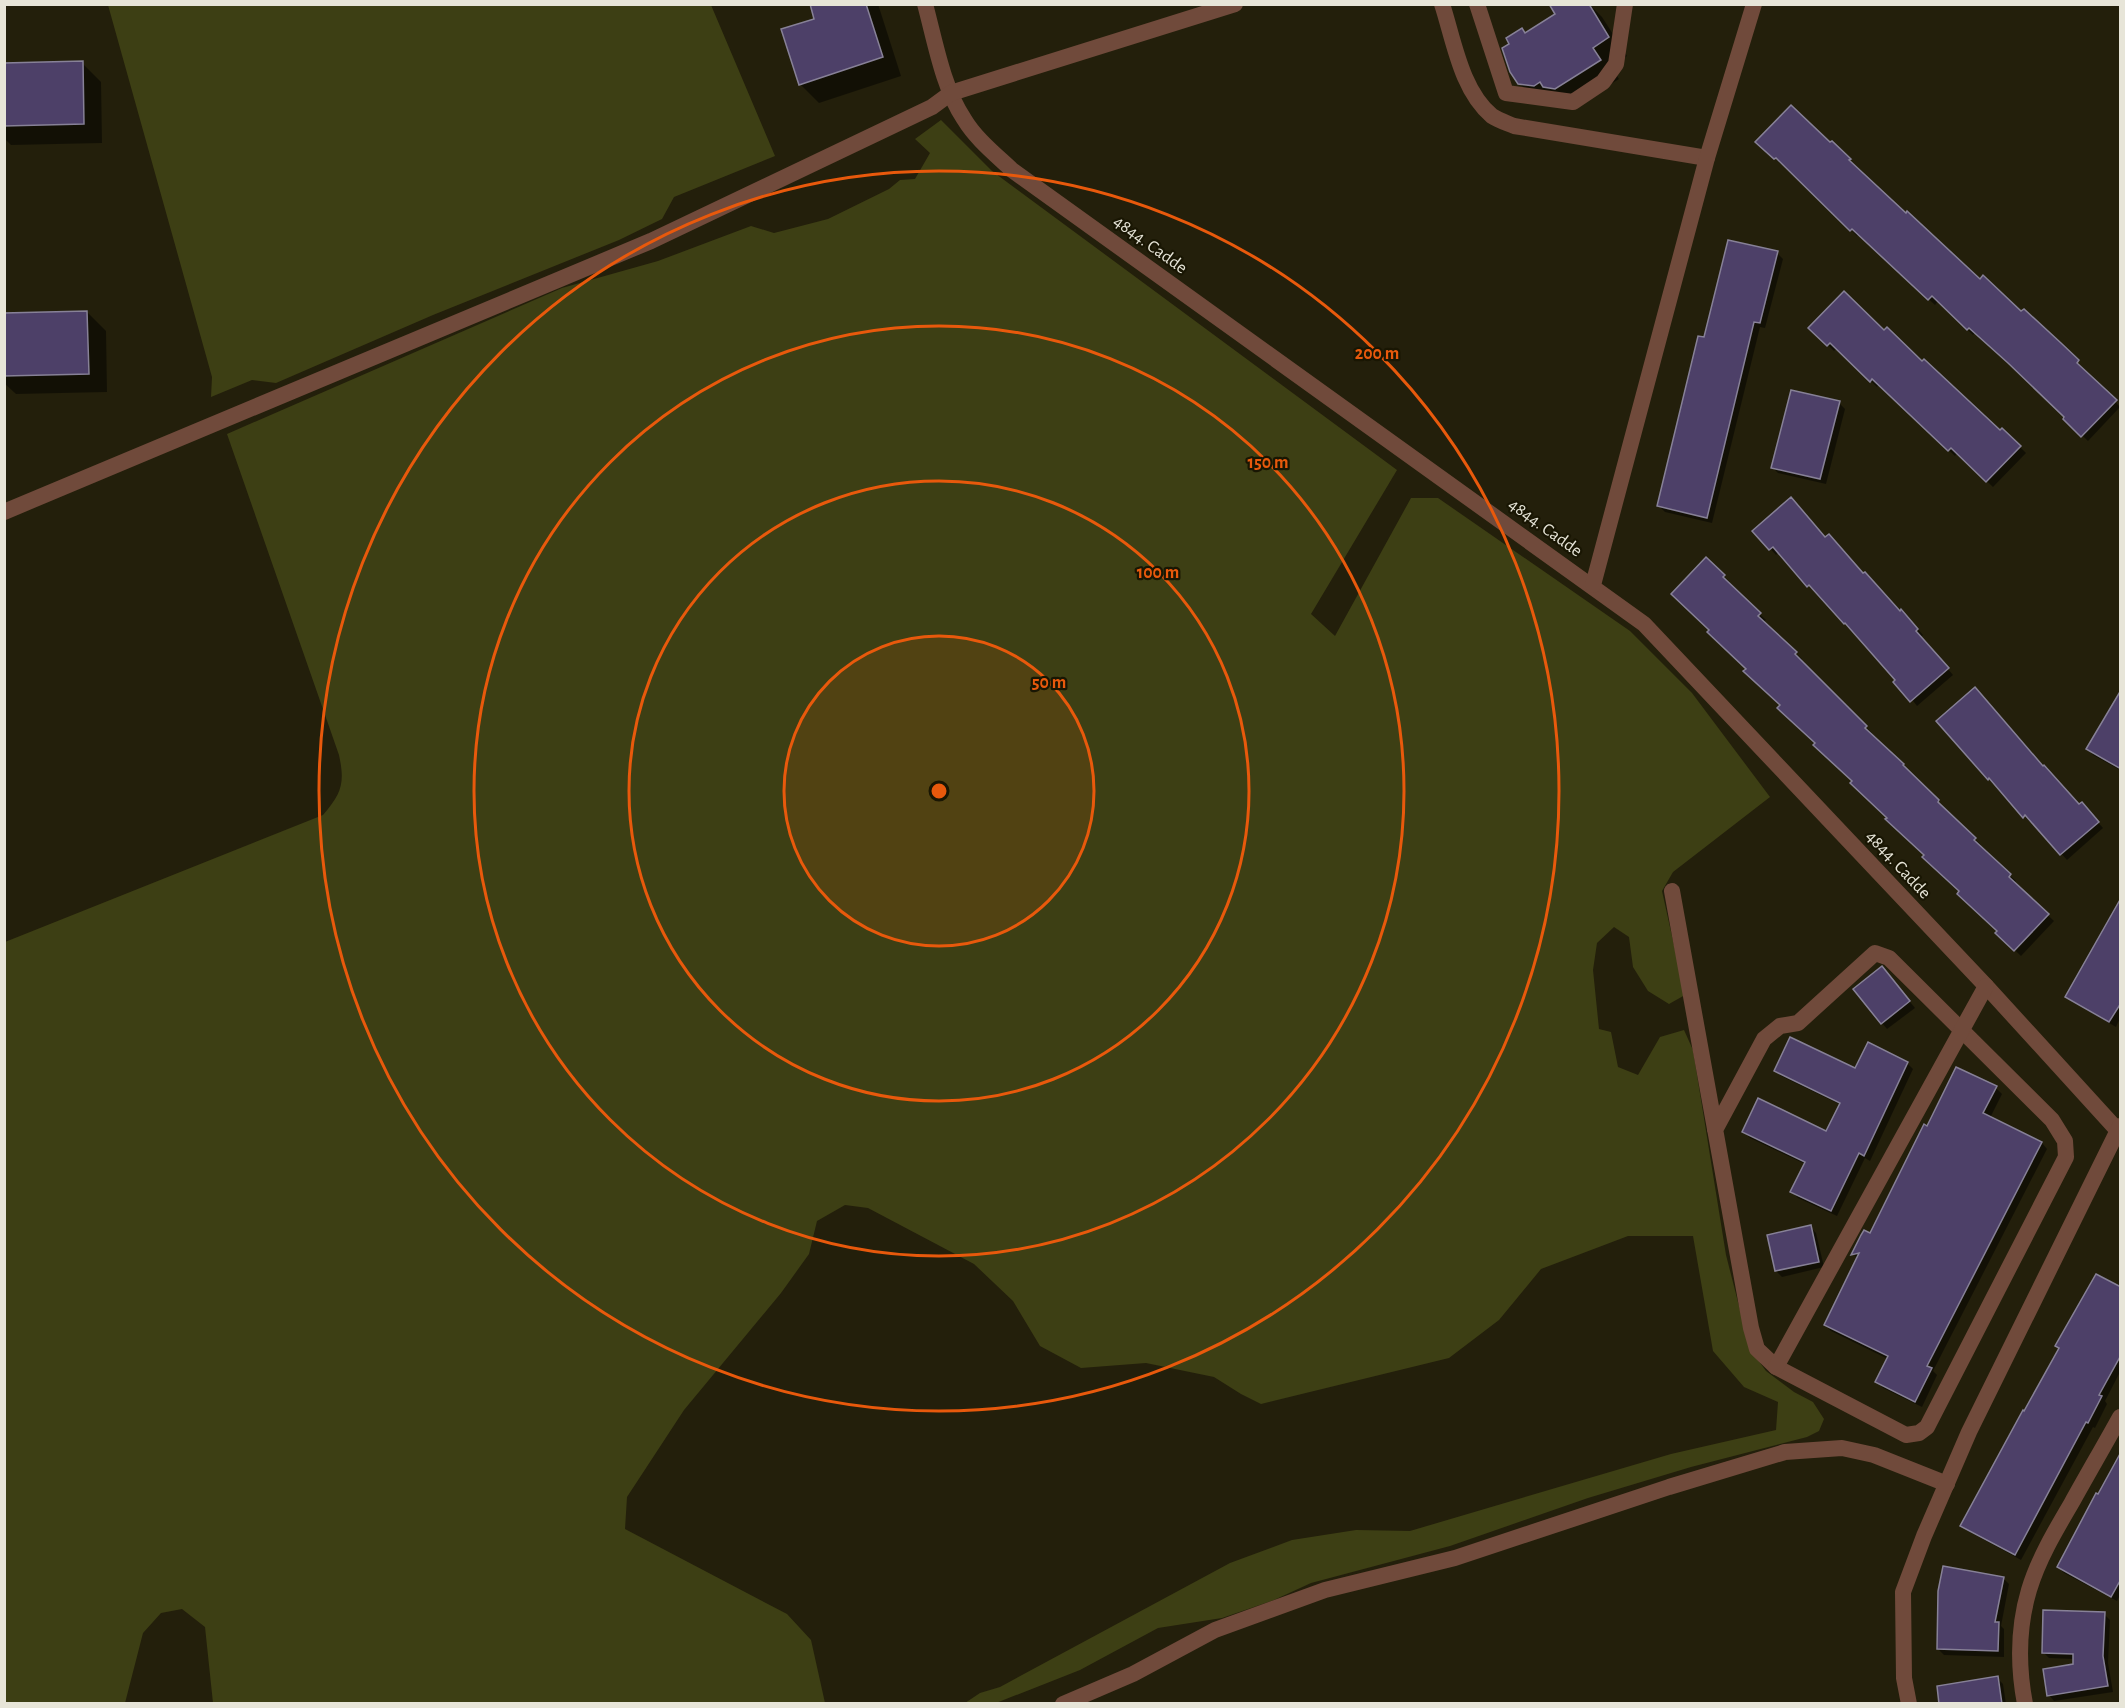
<svg xmlns="http://www.w3.org/2000/svg" width="2125" height="1708" font-family="'Alegreya Sans',sans-serif">
<style>
.green{fill:#3d3f14}
.shadow{fill:#0007}
.building{fill:#4d4068;stroke:#878197;stroke-width:1.5}
.lines{fill:none;stroke-linecap:round;stroke-linejoin:round}
.minor{stroke:#704a3b;stroke-width:16}
.ring{fill:none;stroke:#e8590c;stroke-width:3}
.labels{text-anchor:middle;dominant-baseline:central;stroke-width:4.5;stroke-linejoin:round;paint-order:stroke}
.street-label{font-size:18px;fill:#e7e5d8;stroke:#191603}
.centre{fill:#e8590c;stroke:#191603;stroke-width:3}
.ring-label{font-size:18px;text-anchor:middle;font-weight:bold;fill:#e8590c;stroke:#191603;stroke-width:4.5;stroke-linejoin:round;paint-order:stroke}
</style>
<rect width="100%" height="100%" fill="#231f0b"/>
<g class="green">
<polygon points="108,5 711,5 775,156 674,197 662,219 619,240 433,315 276,383 252,380 211,397 212,377"/>
<path d="M 941,120 L 992,171 L 1397,470 L 1311,614 L 1335,636 L 1411,498 L 1438,498 L 1630,631 L 1692,693 L 1770,797 L 1673,872 L 1662,891 L 1685,995 L 1669,1004 L 1648,991 L 1633,967 L 1629,937 L 1614,927 L 1597,943 L 1593,970 L 1599,1029 L 1611,1032 L 1618,1067 L 1638,1075 L 1660,1037 L 1684,1030 L 1693,1050 L 1726,1255 L 1750,1349 L 1766,1371 L 1794,1392 L 1813,1402 L 1824,1419 L 1819,1431 L 1807,1437 L 1691,1467 L 1588,1498 L 1450,1546 L 1311,1583 L 1274,1600 L 1222,1618 L 1158,1628 L 1080,1670 L 996,1703 L 965,1703 L 980,1693 L 1000,1687 L 1230,1563 L 1292,1540 L 1356,1530 L 1410,1531 L 1671,1454 L 1776,1430 L 1778,1402 L 1744,1387 L 1713,1351 L 1693,1236 L 1628,1236 L 1541,1269 L 1499,1320 L 1449,1358 L 1261,1404 L 1241,1394 L 1214,1377 L 1146,1363 L 1081,1368 L 1040,1346 L 1013,1301 L 974,1264 L 868,1208 L 845,1205 L 817,1221 L 809,1254 L 781,1293 L 684,1410 L 627,1497 L 625,1529 L 787,1614 L 811,1640 L 825,1703 L 213,1703 L 205,1627 L 182,1609 L 161,1613 L 143,1633 L 125,1703 L 5,1704 L 5,942 L 323,815 C 342,793 345,783 339,755 L 227,434 L 562,288 L 658,261 L 751,226 L 774,233 L 828,219 L 889,189 L 900,180 L 915,179 L 930,153 L 915,139 Z"/>
</g>
<g class="shadow">
<polygon points="811,4 878,4 901,76 819,103 800,84 816,19"/>
<polygon points="1572,4 1589,4 1602,17 1627,56 1611,67 1619,79 1574,107 1539,102 1519,83 1526,34"/>
<polygon points="82,63 101,82 102,143 11,145 4,138 4,64"/>
<polygon points="1757,142 1830,145 1832,143 1855,166 1854,167 1980,281 2060,344 2120,407 2088,441 2065,419 2066,417 1976,332 1973,335 1938,301 1935,305 1859,234 1857,236 1783,162 1781,164"/>
<polygon points="1777,253 1783,259 1765,328 1760,327 1712,523 1665,512 1659,506 1705,339"/>
<polygon points="87,312 106,331 107,392 16,394 4,383 4,314"/>
<polygon points="1811,328 1884,332 2000,432 2003,430 2026,453 1993,487 1957,453 1955,456 1879,384 1877,387 1837,348 1834,351"/>
<polygon points="1839,403 1845,409 1826,484 1778,473 1772,467"/>
<polygon points="1754,531 1825,538 1907,617 1923,635 1921,637 1953,675 1917,706 1897,680 1816,590 1814,591 1779,552 1776,555"/>
<polygon points="1706,559 1730,582 1728,584 1766,620 1763,622 1802,659 1800,661 1872,733 1870,735 1981,845 1979,847 2016,881 2014,883 2054,921 2021,956 1997,933 1999,931 1817,743 1711,630"/>
<polygon points="2120,692 2120,770 2093,755 2088,749"/>
<polygon points="1981,695 2079,806 2087,810 2103,828 2067,860 2032,821 2030,822 1989,779"/>
<polygon points="2120,901 2120,1018 2116,1027 2073,1002 2067,996"/>
<polygon points="1888,975 1915,1008 1887,1029 1882,1023"/>
<polygon points="1907,1063 1913,1069 1870,1161 1865,1158 1837,1216 1798,1198 1792,1192 1805,1164 1750,1138 1744,1132 1827,1133 1841,1105 1781,1076 1775,1070 1856,1070"/>
<polygon points="1996,1088 2002,1094 1990,1118 2042,1143 2047,1149 1933,1371 1937,1375 1922,1407 1883,1388 1877,1382 1888,1359 1831,1331 1825,1325 1858,1259 1853,1254 1871,1235 1928,1128"/>
<polygon points="1810,1227 1816,1233 1824,1267 1782,1277 1776,1271 1769,1236"/>
<polygon points="2120,1289 2120,1372 2105,1401 2107,1404 2095,1428 2093,1427 2021,1560 1968,1531 1962,1525"/>
<polygon points="2120,1456 2120,1595 2117,1601 2064,1573 2058,1567"/>
<polygon points="2003,1578 2009,1584 2001,1626 2004,1629 2004,1657 1944,1655 1938,1649"/>
<polygon points="2104,1614 2110,1620 2108,1663 2113,1692 2054,1701 2049,1695 2075,1666 2074,1659 2049,1658 2043,1652"/>
<polygon points="1997,1678 2003,1684 2006,1704 1941,1704"/>
</g>
<g class="building">
<polygon points="810,4 866,4 883,57 799,85 781,29 814,19"/>
<polygon points="1549,4 1589,4 1609,37 1593,48 1601,60 1555,89 1543,87 1540,82 1534,86 1518,84 1510,72 1502,48 1509,44 1506,38 1522,28 1525,33 1555,14"/>
<polygon points="83,61 84,124 4,126 4,63"/>
<polygon points="1791,105 1830,142 1832,141 1851,159 1849,160 1906,213 1907,211 1980,279 1983,275 2021,311 2024,309 2061,343 2079,360 2077,363 2117,400 2081,437 2063,419 2064,417 2008,363 1969,328 1967,330 1932,296 1928,300 1852,229 1850,231 1776,158 1774,159 1755,142"/>
<polygon points="1728,240 1778,251 1760,323 1754,322 1707,518 1657,506 1698,336 1704,337"/>
<polygon points="1844,291 1884,330 1887,327 1922,361 1924,359 2000,430 2002,428 2021,446 1986,482 1951,448 1948,451 1872,379 1870,382 1830,343 1827,346 1808,328"/>
<polygon points="87,311 89,374 4,376 4,313"/>
<polygon points="1791,390 1840,401 1820,479 1771,468"/>
<polygon points="1791,497 1825,537 1829,534 1863,573 1865,572 1900,611 1901,609 1918,629 1916,631 1949,668 1910,702 1893,682 1895,680 1845,623 1844,624 1809,585 1807,587 1773,547 1769,550 1752,531"/>
<polygon points="1706,557 1725,575 1723,577 1761,613 1758,616 1797,652 1795,654 1867,726 1865,728 1904,764 1903,765 1939,800 1938,802 1976,838 1974,840 2011,874 2009,877 2049,914 2014,951 1995,933 1997,931 1957,894 1959,891 1922,857 1924,855 1885,819 1887,818 1850,783 1852,781 1813,745 1815,743 1777,708 1780,705 1743,671 1746,669 1707,632 1709,630 1671,594"/>
<polygon points="1975,687 2043,766 2044,765 2079,804 2082,802 2099,822 2060,855 2025,815 2023,818 1989,778 1988,780 1936,721"/>
<polygon points="2121,690 2121,769 2086,749"/>
<polygon points="2121,898 2121,1003 2109,1022 2065,997"/>
<polygon points="1882,966 1910,1001 1881,1024 1853,989"/>
<polygon points="1790,1037 1855,1068 1868,1042 1908,1062 1864,1156 1859,1153 1831,1211 1790,1192 1805,1162 1742,1132 1758,1098 1826,1131 1840,1103 1774,1071"/>
<polygon points="1956,1067 1997,1086 1983,1113 2042,1142 1927,1366 1932,1368 1915,1402 1875,1382 1888,1356 1824,1325 1859,1253 1851,1255 1861,1235 1864,1230 1870,1233 1924,1124 1927,1126"/>
<polygon points="1811,1225 1819,1262 1775,1271 1767,1235"/>
<polygon points="2096,1274 2121,1287 2121,1355 2099,1395 2102,1396 2088,1423 2086,1422 2015,1555 1960,1526 2023,1410 2024,1411 2059,1348 2055,1346"/>
<polygon points="2121,1452 2121,1579 2111,1597 2057,1567 2096,1493 2098,1494"/>
<polygon points="1943,1566 2004,1577 1995,1622 1999,1622 1998,1651 1937,1649 1938,1591"/>
<polygon points="2043,1610 2105,1612 2103,1656 2108,1686 2047,1696 2043,1669 2073,1664 2073,1654 2042,1653"/>
<polygon points="1998,1676 2002,1704 1939,1704 1937,1686"/>
</g>
<g class="lines">
<g class="minor">
<path d="M 925,4 C 935,41 943,88 964,119 C 976,139 995,154 1012,170 L 1644,624 L 1986,986 L 2120,1133"/>
<path d="M 1442,4 C 1454,41 1461,90 1492,116 C 1498,120 1507,123 1514,126 L 1707,158"/>
<polyline points="1477,4 1506,93 1573,102 1603,82 1616,64 1625,4"/>
<polyline points="4,512 651,241 932,107 951,93 1235,4"/>
<polyline points="1593,585 1707,158 1754,4"/>
<polyline points="1672,891 1751,1328 1757,1349 1776,1367 1906,1435 1919,1433 1927,1427 2066,1157 2065,1141 2052,1120 1889,958 1875,953 1798,1023 1780,1026 1764,1039 1715,1130"/>
<polyline points="1776,1367 1986,986"/>
<polyline points="1063,1704 1133,1674 1215,1630 1325,1590 1455,1558 1669,1487 1785,1452 1842,1448 1874,1455 1947,1484"/>
<polyline points="1909,1704 1904,1678 1903,1592 1924,1536 1969,1432 2120,1126"/>
<path d="M 2025,1704 C 2018,1667 2018,1627 2029,1590 C 2038,1560 2055,1531 2071,1504 C 2087,1475 2104,1446 2120,1417"/>
</g>
</g>
<circle cx="939" cy="791" r="155" fill="#e8590c" fill-opacity=".12"/>
<g class="ring">
<circle cx="939" cy="791" r="155"/>
<circle cx="939" cy="791" r="310"/>
<circle cx="939" cy="791" r="465"/>
<circle cx="939" cy="791" r="620"/>
</g>
<g class="labels">
<g class="street-label">
<text transform="translate(1150 245) rotate(36)">4844. Cadde</text>
<text transform="translate(1545 528) rotate(36)">4844. Cadde</text>
<text transform="translate(1898 865) rotate(47)">4844. Cadde</text>
</g>
</g>
<circle cx="939" cy="791" r="9" class="centre"/>
<g class="ring-label">
<text x="1377" y="359">200 m</text>
<text x="1268" y="468">150 m</text>
<text x="1158" y="578">100 m</text>
<text x="1049" y="688">50 m</text>
</g>
<rect width="2125" height="1708" fill="none" stroke="#e7e5d8" stroke-width="12"/>
</svg>
